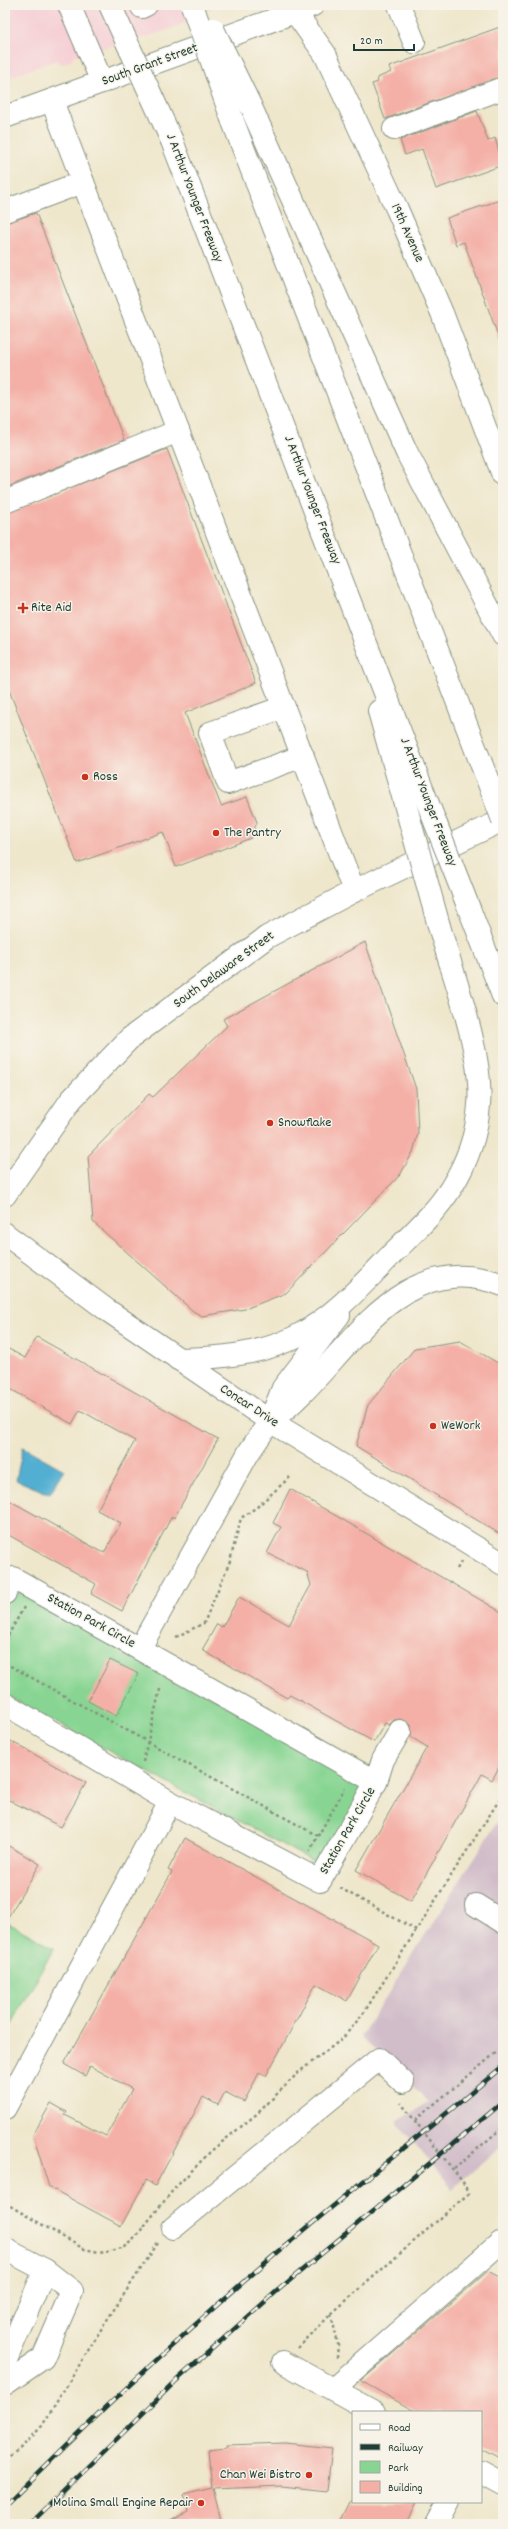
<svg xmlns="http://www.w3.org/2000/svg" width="508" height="2529" font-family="Dekko,sans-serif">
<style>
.built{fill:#f6cfd6}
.industrial{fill:#d1bdc9}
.green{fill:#88d593;stroke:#548964}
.water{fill:#53afd1;stroke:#397682}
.building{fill:#f4b0a7}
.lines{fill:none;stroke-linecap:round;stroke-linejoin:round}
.minor-casing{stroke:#879280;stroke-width:24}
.major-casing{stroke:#879280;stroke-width:24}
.highway-casing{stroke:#879280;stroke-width:24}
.path{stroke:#879280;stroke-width:2.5;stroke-dasharray:3 3;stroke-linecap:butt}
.minor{stroke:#fff;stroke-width:22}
.major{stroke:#fff;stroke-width:22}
.highway{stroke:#fff;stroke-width:22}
.rail-casing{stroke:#1f3d34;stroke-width:4.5}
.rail{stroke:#f7f3e8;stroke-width:3;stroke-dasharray:9;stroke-linecap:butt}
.highway-bridge-casing{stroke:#879280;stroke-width:24;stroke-linecap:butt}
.highway-bridge{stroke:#fff;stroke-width:22}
.poi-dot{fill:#c8321e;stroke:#f7f3e8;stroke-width:1.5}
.labels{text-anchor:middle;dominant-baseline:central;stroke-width:3;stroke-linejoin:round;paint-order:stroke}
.street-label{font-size:14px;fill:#1f3d34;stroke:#f7f3e8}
.poi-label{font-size:14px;fill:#1f3d34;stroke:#f7f3e8;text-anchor:start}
</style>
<rect width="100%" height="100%" fill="#f7f3e8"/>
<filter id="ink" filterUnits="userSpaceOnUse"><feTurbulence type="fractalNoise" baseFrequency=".025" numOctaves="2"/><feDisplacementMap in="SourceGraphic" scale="8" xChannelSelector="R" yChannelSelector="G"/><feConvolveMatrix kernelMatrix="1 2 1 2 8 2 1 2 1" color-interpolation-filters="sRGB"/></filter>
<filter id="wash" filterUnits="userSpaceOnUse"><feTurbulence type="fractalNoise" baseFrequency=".012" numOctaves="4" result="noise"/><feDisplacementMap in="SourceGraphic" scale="16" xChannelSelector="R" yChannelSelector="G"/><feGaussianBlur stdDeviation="0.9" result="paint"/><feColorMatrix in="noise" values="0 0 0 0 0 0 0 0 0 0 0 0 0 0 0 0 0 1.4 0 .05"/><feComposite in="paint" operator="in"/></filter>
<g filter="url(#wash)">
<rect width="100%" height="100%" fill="#efe7cc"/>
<polygon class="built" points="5,5 218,5 178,26 150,36 73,56 71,61 61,64 56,60 5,79"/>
<polygon class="industrial" points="503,1813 503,2145 452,2189 397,2122 429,2102 361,2036"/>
<g class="green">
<polygon points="13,1584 368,1786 320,1865 5,1695 5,1598"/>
<polygon points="8,1923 54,1948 5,2036 5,1928"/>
</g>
<polygon class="water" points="23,1447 64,1470 50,1494 16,1480"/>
<g id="blocks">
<g class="building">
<polygon points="500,27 503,37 503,76 385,119 372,84 378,82 377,78 391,72 389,67"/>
<polygon points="477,111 488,141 495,138 503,165 436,189 422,149 405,155 400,140"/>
<polygon points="503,199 503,344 501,344 464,242 456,245 447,218"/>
<polygon points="36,213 124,440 5,488 5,223"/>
<polygon points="167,449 256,683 185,713 221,806 247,797 257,822 251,838 176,867 163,832 77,863 5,680 5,514"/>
<polygon points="365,942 416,1089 418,1133 413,1152 400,1175 286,1293 245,1309 202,1316 193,1311 93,1222 88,1156 149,1094 153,1097 227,1026 223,1019"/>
<polygon points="37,1337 218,1439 174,1518 172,1516 122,1611 91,1594 96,1584 5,1533 5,1498 104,1553 121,1523 97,1510 135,1441 80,1410 72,1424 5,1386 5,1347 25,1358"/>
<polygon points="460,1341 503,1366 503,1536 356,1446 368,1405 415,1348"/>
<polygon points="290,1489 503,1613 503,1760 492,1780 482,1774 411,1901 356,1870 427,1747 411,1737 411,1725 400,1719 394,1720 389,1725 385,1723 374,1742 290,1695 287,1698 202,1650 217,1624 222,1627 239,1597 289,1625 311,1585 307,1572 267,1553 281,1527 273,1523"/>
<polygon points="110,1660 139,1674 116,1716 88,1701"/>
<polygon points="5,1738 86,1783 61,1827 5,1798"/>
<polygon points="185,1838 378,1944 347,2001 316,1984 266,2076 259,2073 244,2102 225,2092 218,2105 203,2097 155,2186 146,2180 121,2226 49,2187 33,2135 51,2103 67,2112 65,2115 106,2136 132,2089 90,2066 85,2076 64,2064 172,1872 168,1870"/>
<polygon points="5,1844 40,1864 5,1922"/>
<polygon points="488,2271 503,2279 503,2460 481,2448 481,2412 416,2412 361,2381"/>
<polygon points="285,2443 332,2448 327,2491 282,2486 213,2489 222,2524 161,2524 188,2511 183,2495 212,2488 208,2450 227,2448 227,2445"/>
<polygon points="349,2502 416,2502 405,2524 338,2524"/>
</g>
</g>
</g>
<g filter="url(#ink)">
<use href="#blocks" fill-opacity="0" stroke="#879280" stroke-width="1"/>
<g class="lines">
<defs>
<g id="minor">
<polyline points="69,5 102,82"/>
<polyline points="141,5 142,7 146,5"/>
<polyline points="399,5 414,42"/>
<polyline points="295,12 313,5"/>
<polyline points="52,101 354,891"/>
<polyline points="394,129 503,88"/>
<polyline points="5,211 83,182"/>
<polyline points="5,502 178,431"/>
<polyline points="284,707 210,733 228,783 303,756"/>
<polyline points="5,1593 13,1578 376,1782 320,1881 170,1802 5,1704"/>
<polyline points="140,1648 249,1452 270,1421 503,1564"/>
<polyline points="376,1782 383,1760 400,1731"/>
<polyline points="476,1905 503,1922"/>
<polyline points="5,2108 170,1802"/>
<polyline points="173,2228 379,2059 403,2082"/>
<polyline points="5,2249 45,2270 72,2291 43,2358 5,2384"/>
<polyline points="5,2362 45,2270"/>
<polyline points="283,2362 374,2412"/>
<polyline points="333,2389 500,2243 503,2245"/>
<polyline points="481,2472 503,2484"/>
<polyline points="437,2524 449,2502"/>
</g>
<g id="major">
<polyline points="287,5 295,12 325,54 397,209 442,313 503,475"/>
<polyline points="5,117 295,12"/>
<polyline points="5,1195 71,1100 129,1039 267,937 354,891 503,820"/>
<polyline points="5,1234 107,1310 270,1421"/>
</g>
<g id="highway">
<polyline points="250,105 407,453 503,635"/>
<polyline points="232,119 481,763"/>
<polyline points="172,141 423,791"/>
<polyline points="379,711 404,800"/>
<polyline points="470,911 503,996"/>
<path d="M 178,1359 C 217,1358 261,1355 297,1336 C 334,1317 365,1282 394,1252 C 414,1232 436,1212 451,1188 C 466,1164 477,1134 479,1105 C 484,1056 453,975 439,926"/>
<path d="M 270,1421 C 344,1369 392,1243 503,1285"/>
<polyline points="270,1421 283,1388 339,1315"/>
</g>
</defs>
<use href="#minor" class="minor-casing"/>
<use href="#major" class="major-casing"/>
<use href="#highway" class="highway-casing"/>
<g class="path">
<polyline points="457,1569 461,1562"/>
<polyline points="176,1637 204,1623 230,1561 241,1518 257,1507 290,1477"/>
<polyline points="5,1641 24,1607"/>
<polyline points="5,1663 318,1836"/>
<polyline points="143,1762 161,1685"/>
<polyline points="309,1852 345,1788"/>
<polyline points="340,1888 416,1930"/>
<polyline points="415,2120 503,2047"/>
<polyline points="454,2169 503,2127"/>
<polyline points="5,2203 84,2249 104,2253 124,2247 133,2240 174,2189 211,2151 258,2113 299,2072 342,2039 363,2014 503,1794"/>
<polyline points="331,2314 338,2344 337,2358"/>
<polyline points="298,2348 331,2314 468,2194 465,2185 401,2103"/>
<polyline points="5,2460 23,2446 42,2426 105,2323 158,2243"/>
</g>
<use href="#minor" class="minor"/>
<use href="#major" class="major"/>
<use href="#highway" class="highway"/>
<defs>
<g id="rail">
<path d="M 5,2506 C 86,2425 169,2346 256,2271 C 337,2201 422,2135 503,2066"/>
<polyline points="30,2524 177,2380 277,2291 503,2102"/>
</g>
</defs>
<use href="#rail" class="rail-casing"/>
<use href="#rail" class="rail"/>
<defs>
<g id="highway-bridge">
<polyline points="110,5 172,141"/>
<polyline points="192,5 232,119"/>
<polyline points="213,29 250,105"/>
<polyline points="481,763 503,820"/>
<polyline points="423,791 470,911"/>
<polyline points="404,800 439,926"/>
</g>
</defs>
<use href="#highway-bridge" class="highway-bridge-casing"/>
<use href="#highway-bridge" class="highway-bridge"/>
</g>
</g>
<g class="poi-dot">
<path d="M21 602h4v4h4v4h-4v4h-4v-4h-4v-4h4z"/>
<circle cx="85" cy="777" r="4"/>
<circle cx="216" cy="833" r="4"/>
<circle cx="270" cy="1123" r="4"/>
<circle cx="433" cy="1426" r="4"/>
<circle cx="309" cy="2475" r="4"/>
<circle cx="201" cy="2503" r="4"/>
</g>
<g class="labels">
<g class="street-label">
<text transform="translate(150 65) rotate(-20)">South Grant Street</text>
<text transform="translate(194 198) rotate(69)">J Arthur Younger Freeway</text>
<text transform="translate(407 233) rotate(66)">19th Avenue</text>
<text transform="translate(312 500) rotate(69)">J Arthur Younger Freeway</text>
<text transform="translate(428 802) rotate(69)">J Arthur Younger Freeway</text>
<text transform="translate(224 970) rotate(-36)">South Delaware Street</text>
<text transform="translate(249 1406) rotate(33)">Concar Drive</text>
<text transform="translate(91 1621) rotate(29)">Station Park Circle</text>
<text transform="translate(348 1831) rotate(-60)">Station Park Circle</text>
</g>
<g class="poi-label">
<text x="31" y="608">Rite Aid</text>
<text x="93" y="777">Ross</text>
<text x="224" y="833">The Pantry</text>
<text x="278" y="1123">Snowflake</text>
<text x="441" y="1426">WeWork</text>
<text x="301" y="2475" text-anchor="end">Chan Wei Bistro</text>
<text x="193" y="2503" text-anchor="end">Molina Small Engine Repair</text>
</g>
</g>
<rect width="508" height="2529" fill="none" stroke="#f7f3e8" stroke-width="20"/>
<rect x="352" y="2411" width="130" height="92" fill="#f7f3e8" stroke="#a1aaa0"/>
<rect x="360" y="2424" width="20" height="6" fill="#ffffff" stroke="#a1aaa0"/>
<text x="388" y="2431" font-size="12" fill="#1f3d34">Road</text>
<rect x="360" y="2444" width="20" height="6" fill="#1f3d34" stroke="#a1aaa0"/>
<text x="388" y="2451" font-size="12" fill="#1f3d34">Railway</text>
<rect x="360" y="2461" width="20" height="12" fill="#88d593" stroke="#a1aaa0"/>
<text x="388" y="2471" font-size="12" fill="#1f3d34">Park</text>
<rect x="360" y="2481" width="20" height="12" fill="#f4b0a7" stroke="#a1aaa0"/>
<text x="388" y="2491" font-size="12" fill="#1f3d34">Building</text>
<path d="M354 44v6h60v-6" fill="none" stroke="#1f3d34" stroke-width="2"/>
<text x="360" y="44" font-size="12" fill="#1f3d34" stroke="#f7f3e8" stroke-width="3" paint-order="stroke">20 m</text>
</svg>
